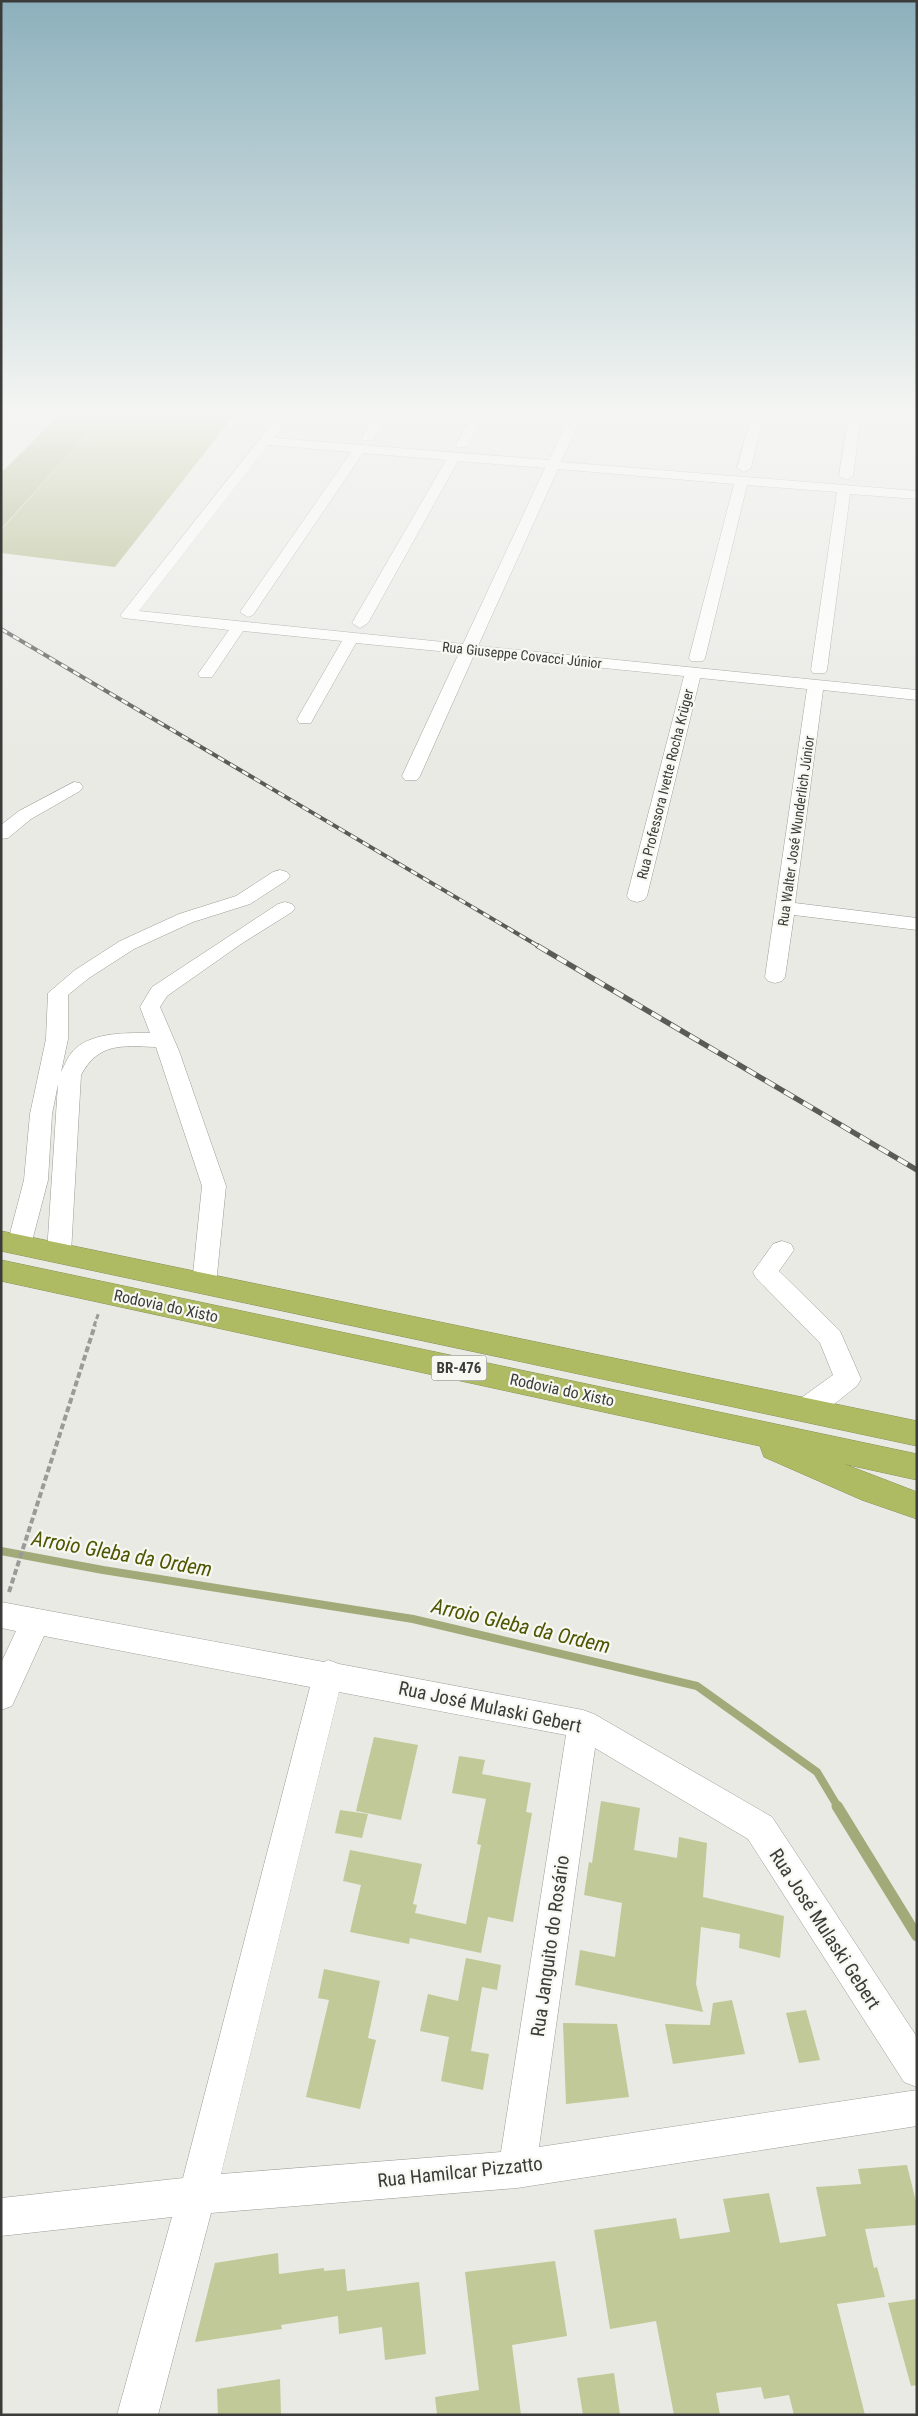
<svg xmlns="http://www.w3.org/2000/svg" width="918" height="2416" font-family="'Roboto Condensed',sans-serif">
<style>
.forest{fill:#adb583}
.water{fill:#a2aa79}
.lines{fill:none;stroke-linecap:round;stroke-linejoin:round}
.stream-far1{stroke:#a2aa79;stroke-width:8}
.stream{stroke:#a2aa79;stroke-width:11}
.building{fill:#c0c997}
.minor-casing{stroke:#9b9d97;stroke-width:1}
.highway-casing{stroke:#868e54;stroke-width:1}
.path-far1{stroke:#9a9b97;stroke-width:3;stroke-dasharray:5 2.5;stroke-linecap:butt}
.path{stroke:#9a9b97;stroke-width:4;stroke-dasharray:6 3;stroke-linecap:butt}
.minor{fill:#fff;fill-rule:evenodd}
.highway{fill:#afbb62;fill-rule:evenodd}
.rail-far1-casing{stroke:#5a5a57;stroke-width:4}
.rail-casing{stroke:#5a5a57;stroke-width:5.5}
.rail-far1{stroke:#f7f8f2;stroke-width:2.5;stroke-dasharray:7;stroke-linecap:butt}
.rail{stroke:#f7f8f2;stroke-width:4;stroke-dasharray:11;stroke-linecap:butt}
.labels{text-anchor:middle;dominant-baseline:central;stroke-width:4.5;stroke-linejoin:round;paint-order:stroke}
.far-street-label{font-size:14px;fill:#3b3b39;stroke:#f7f8f2}
.shield{fill:#f7f8f2;stroke:#737470;stroke-width:1}
.shield-label{font-size:15px;font-weight:bold;fill:#3b3b39}
.street-label{font-size:16px;fill:#3b3b39;stroke:#f7f8f2}
.near-street-label{font-size:19px;fill:#3b3b39;stroke:#f7f8f2}
.near-water-label{font-size:21px;font-style:italic;fill:#4e5500;stroke:#f7f8f2}
</style>
<rect width="100%" height="100%" fill="#e9eae4"/>
<polygon class="forest" points="110,413 236,413 115,567 1,553 1,530 91,430"/>
<polygon class="water" points="61,413 110,413 91,430 1,529 1,473"/>
<g class="lines">
<polyline class="stream-far1" points="1,1551 103,1570 413,1619 697,1686 817,1772 838,1807"/>
<polyline class="stream" points="837,1806 917,1936"/>
</g>
<g class="building">
<polygon points="374,1737 418,1745 401,1820 356,1811"/>
<polygon points="459,1756 485,1760 482,1774 531,1783 526,1812 532,1813 513,1922 488,1917 481,1953 410,1938 409,1944 350,1932 361,1885 343,1881 350,1850 422,1864 413,1904 417,1905 415,1913 466,1924 481,1845 477,1844 486,1799 452,1793"/>
<polygon points="601,1801 640,1808 634,1850 677,1858 679,1837 707,1843 703,1897 784,1916 780,1958 739,1948 740,1934 701,1927 696,1984 703,2012 575,1985 580,1950 615,1957 622,1903 584,1895 589,1862 592,1863"/>
<polygon points="340,1810 368,1814 362,1838 335,1833"/>
<polygon points="466,1958 501,1965 497,1990 482,1987 471,2051 489,2054 483,2090 441,2081 449,2037 420,2031 428,1994 458,2001"/>
<polygon points="324,1969 380,1981 368,2038 376,2040 360,2109 306,2097 329,2000 318,1998"/>
<polygon points="732,2000 745,2054 673,2064 665,2024 710,2025 713,2003"/>
<polygon points="806,2010 820,2060 799,2063 786,2013"/>
<polygon points="563,2023 617,2024 629,2097 566,2104"/>
<polygon points="907,2165 917,2206 917,2225 865,2229 874,2268 877,2267 885,2297 837,2304 865,2415 794,2415 789,2395 764,2399 761,2387 716,2393 720,2415 674,2415 656,2321 610,2329 594,2230 676,2218 680,2239 730,2232 723,2199 769,2193 780,2243 826,2236 816,2187 861,2184 858,2169"/>
<polygon points="278,2253 279,2274 324,2268 324,2271 345,2269 347,2291 419,2282 426,2354 385,2360 382,2327 339,2334 338,2316 281,2325 282,2329 195,2342 215,2263"/>
<polygon points="555,2261 567,2336 512,2345 521,2415 437,2415 435,2397 479,2390 465,2272"/>
<polygon points="917,2299 917,2385 911,2386 888,2303"/>
<polygon points="614,2373 620,2415 583,2415 577,2378"/>
<polygon points="280,2379 281,2415 218,2415 217,2389"/>
</g>
<g class="lines">
<defs>
<g id="minor">
<path d="M 280,413 L 293,413 L 274,438 L 549,460 L 571,413 L 583,413 L 561,462 L 917,491 L 917,499 L 850,494 L 827,670 L 825,673 L 813,673 L 811,670 L 837,492 L 747,485 L 705,658 L 703,661 L 691,661 L 689,658 L 734,484 L 558,469 L 478,646 L 917,690 L 917,700 L 823,690 L 795,903 L 917,918 L 917,930 L 794,915 L 785,977 L 782,981 L 775,983 L 768,981 L 765,977 L 807,689 L 700,678 L 647,896 L 644,900 L 637,902 L 630,900 L 627,896 L 684,676 L 474,655 L 420,776 L 417,780 L 405,780 L 402,776 L 459,653 L 356,643 L 313,719 L 311,723 L 299,723 L 297,719 L 342,641 L 243,631 L 212,677 L 200,677 L 198,674 L 229,630 L 123,618 L 120,615 L 123,612 ZM 268,445 L 351,452 L 240,612 L 248,617 L 253,615 L 363,453 L 446,460 L 352,623 L 360,628 L 368,623 L 458,461 L 545,468 L 463,644 L 139,611 Z"/>
<polygon points="377,413 389,413 373,440 363,440 362,437"/>
<polygon points="473,413 485,413 467,447 457,447 456,444"/>
<polygon points="752,413 764,413 751,468 744,472 737,468"/>
<polygon points="849,413 861,413 853,476 846,480 839,476"/>
<polygon points="74,782 80,783 83,787 80,791 31,819 8,838 1,839 1,825 19,811"/>
<path d="M 280,870 L 287,872 L 290,876 L 287,880 L 250,904 L 193,922 L 134,949 L 89,978 L 68,995 L 68,1039 L 61,1072 C 65,1064 69,1054 76,1048 C 95,1032 127,1033 150,1033 L 140,1007 L 152,987 L 278,904 L 285,902 L 292,904 L 295,908 L 292,912 L 241,944 L 167,996 L 160,1007 L 179,1051 L 226,1186 L 216,1284 L 213,1290 L 204,1293 L 195,1290 L 192,1284 L 202,1186 L 156,1047 C 122,1046 99,1042 81,1075 L 71,1253 L 68,1259 L 59,1262 L 50,1259 L 47,1253 L 58,1084 L 52,1114 L 48,1180 L 31,1245 L 28,1251 L 19,1254 L 10,1251 L 7,1245 L 24,1180 L 30,1114 L 46,1039 L 48,993 L 75,970 L 120,941 L 179,914 L 236,896 L 273,872 Z"/>
<path d="M 782,1241 L 791,1244 L 794,1250 L 779,1271 L 840,1331 L 861,1379 L 857,1386 C 840,1398 815,1425 794,1417 L 790,1410 L 794,1403 L 833,1375 L 820,1343 L 756,1278 L 753,1272 L 773,1244 Z"/>
<path d="M 1,1602 L 324,1662 L 328,1660 L 339,1664 L 583,1710 L 594,1714 L 772,1817 L 917,2037 L 917,2087 L 904,2082 L 748,1839 L 595,1748 L 539,2147 L 917,2090 L 917,2126 L 517,2188 L 211,2213 L 158,2415 L 117,2415 L 172,2217 L 1,2236 L 1,2198 L 183,2178 L 310,1687 L 44,1636 L 12,1706 L 1,1710 L 1,1663 L 16,1631 L 1,1628 ZM 339,1692 L 566,1735 L 501,2152 L 221,2174 Z"/>
</g>
<g id="highway">
<polygon points="1,1231 917,1421 917,1446 1,1251"/>
<polygon points="1,1260 917,1454 917,1480 844,1464 917,1492 917,1519 862,1500 764,1457 760,1446 1,1281"/>
</g>
</defs>
<use href="#minor" class="minor-casing"/>
<use href="#highway" class="highway-casing"/>
<polyline class="path-far1" points="94,1326 99,1312"/>
<polyline class="path" points="9,1592 95,1325"/>
<use href="#minor" class="minor"/>
<use href="#highway" class="highway"/>
<defs>
<polyline id="rail-far1" points="1,629 540,947"/>
<polyline id="rail" points="538,946 917,1170"/>
</defs>
<use href="#rail-far1" class="rail-far1-casing"/>
<use href="#rail" class="rail-casing"/>
<use href="#rail-far1" class="rail-far1"/>
<use href="#rail" class="rail"/>
</g>
<linearGradient id="sky" x2="0" y2="1"><stop stop-color="#8cb0bc"/><stop offset="0.55" stop-color="#f5f6f3"/><stop offset="1" stop-color="#f5f6f3" stop-opacity="0"/></linearGradient>
<rect width="918" height="751" fill="url(#sky)"/>
<g class="labels">
<g class="far-street-label">
<text transform="translate(522 655) rotate(6)">Rua Giuseppe Covacci Júnior</text>
<text transform="translate(665 784) rotate(-76)">Rua Professora Ivette Rocha Krüger</text>
<text transform="translate(796 831) rotate(-82)">Rua Walter José Wunderlich Júnior</text>
</g>
<rect class="shield" x="431.5" y="1355.5" width="55" height="25" rx="4"/>
<g class="shield-label">
<text x="459" y="1368">BR-476</text>
</g>
<g class="street-label">
<text transform="translate(166 1306) rotate(12)">Rodovia do Xisto</text>
<text transform="translate(562 1390) rotate(12)">Rodovia do Xisto</text>
</g>
<g class="near-street-label">
<text transform="translate(490 1707) rotate(12)">Rua José Mulaski Gebert</text>
<text transform="translate(825 1929) rotate(57)">Rua José Mulaski Gebert</text>
<text transform="translate(550 1946) rotate(-82)">Rua Janguito do Rosário</text>
<text transform="translate(460 2172) rotate(-6)">Rua Hamilcar Pizzatto</text>
</g>
<g class="near-water-label">
<text transform="translate(122 1554) rotate(10)">Arroio Gleba da Ordem</text>
<text transform="translate(521 1626) rotate(13)">Arroio Gleba da Ordem</text>
</g>
</g>
<rect width="918" height="2416" fill="none" stroke="#3b3b39" stroke-width="5"/>
</svg>
